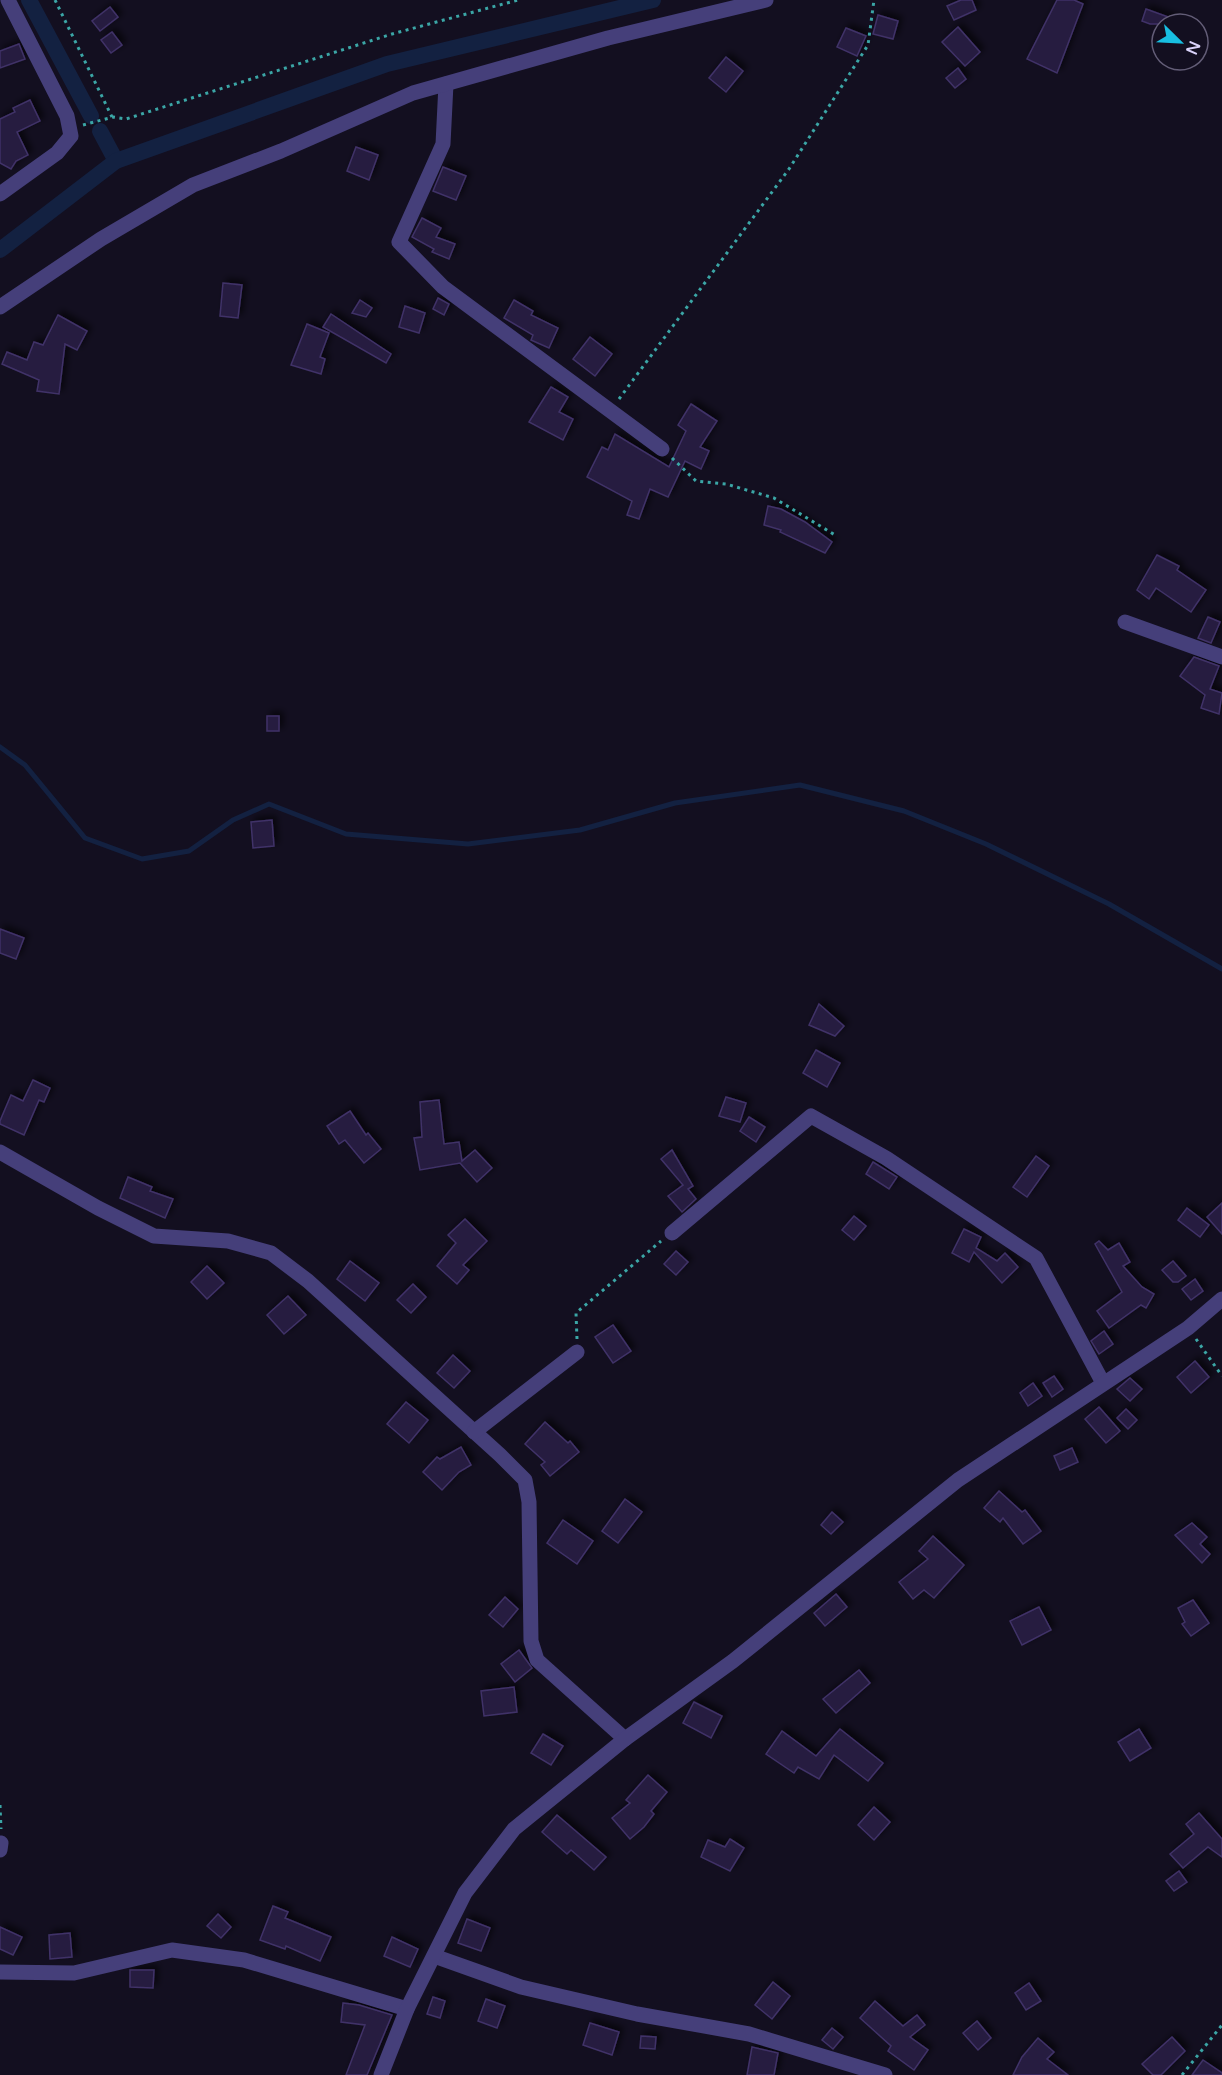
<svg xmlns="http://www.w3.org/2000/svg" width="1222" height="2075" font-family="'Varela Round',sans-serif">
<style>
.lines{fill:none;stroke-linecap:round;stroke-linejoin:round}
.stream{stroke:#132141;stroke-width:5}
.canal{stroke:#132141;stroke-width:16}
.building{fill:#261d3f;stroke:#403268;stroke-width:1.5;filter:url(#shadow)}
.path{stroke:#3ba6a6;stroke-width:3;stroke-dasharray:3 4.5;stroke-linecap:butt}
.minor{stroke:#453f7a;stroke-width:15}
</style>
<defs>
<filter id="shadow"><feDropShadow dx="4" dy="-4" stdDeviation="3" flood-color="#0009"/></filter>
</defs>
<rect width="100%" height="100%" fill="#130f20"/>
<g class="lines">
<polyline class="stream" points="0,747 25,765 85,838 142,859 189,851 233,820 269,804 346,834 468,844 580,830 675,803 800,785 904,811 986,844 1109,904 1222,969"/>
<g class="canal">
<polyline points="29,0 91,116"/>
<polyline points="100,131 116,161"/>
<polyline points="0,250 116,161 387,64 653,0"/>
</g>
</g>
<g class="building">
<polygon points="961,0 972,0 976,10 954,20 947,6"/>
<polygon points="1057,0 1074,0 1083,4 1057,73 1027,59"/>
<polygon points="110,7 118,17 100,31 92,21"/>
<polygon points="1146,9 1182,22 1182,24 1150,24 1142,21"/>
<polygon points="878,15 898,21 893,39 873,34"/>
<polygon points="958,27 980,52 965,66 942,42"/>
<polygon points="846,28 866,36 857,56 837,47"/>
<polygon points="112,32 122,45 111,53 101,40"/>
<polygon points="19,44 25,59 0,68 0,51"/>
<polygon points="726,57 743,71 726,92 709,78"/>
<polygon points="958,68 966,79 955,88 946,78"/>
<polygon points="30,100 40,121 17,132 28,155 16,161 11,169 0,163 0,119 15,112 13,108"/>
<polygon points="356,147 378,155 369,180 347,171"/>
<polygon points="443,167 466,176 456,200 433,191"/>
<polygon points="422,218 441,228 436,237 455,244 449,259 432,252 434,249 412,237"/>
<polygon points="223,283 242,285 238,318 220,316"/>
<polygon points="438,298 449,304 444,315 433,309"/>
<polygon points="360,300 372,308 366,317 352,313"/>
<polygon points="514,300 533,311 531,315 558,328 549,348 531,340 533,335 504,318"/>
<polygon points="405,306 425,313 419,333 399,327"/>
<polygon points="331,314 391,354 386,363 323,327"/>
<polygon points="58,315 87,331 77,350 65,344 59,394 37,391 39,380 2,364 7,352 27,360 34,342 43,345"/>
<polygon points="307,324 329,333 320,357 325,359 321,374 291,365"/>
<polygon points="590,337 612,354 595,376 573,359"/>
<polygon points="551,387 568,397 559,412 573,419 563,440 529,422"/>
<polygon points="691,404 717,421 700,447 709,451 701,469 685,461 668,497 650,489 639,519 627,515 632,501 587,477 602,447 608,450 615,434 669,467 686,431 678,425"/>
<polygon points="768,506 781,509 805,522 832,542 825,553 780,532 781,530 764,525"/>
<polygon points="1157,555 1179,566 1177,570 1206,590 1191,612 1156,588 1149,599 1137,590"/>
<polygon points="1208,617 1220,622 1211,643 1198,638"/>
<polygon points="1194,657 1219,666 1210,689 1222,693 1219,714 1201,708 1205,695 1180,676"/>
<rect x="267" y="716" width="12" height="15"/>
<polygon points="272,820 274,846 253,848 251,822"/>
<polygon points="0,929 24,938 16,959 0,953"/>
<polygon points="819,1004 844,1026 835,1036 809,1025"/>
<polygon points="816,1050 840,1063 827,1087 803,1073"/>
<polygon points="33,1080 50,1088 44,1102 39,1100 24,1135 0,1124 0,1121 11,1095 23,1101"/>
<polygon points="726,1097 746,1103 740,1122 719,1116"/>
<polygon points="439,1100 444,1144 459,1142 462,1161 475,1150 492,1168 477,1182 460,1163 420,1170 414,1138 422,1137 420,1102"/>
<polygon points="350,1111 366,1135 368,1133 381,1149 364,1163 345,1140 339,1144 327,1126"/>
<polygon points="749,1117 765,1127 756,1142 740,1131"/>
<polygon points="672,1150 693,1186 688,1189 696,1199 682,1212 668,1196 683,1185 661,1159"/>
<polygon points="1036,1156 1049,1166 1027,1197 1013,1187"/>
<polygon points="873,1162 897,1177 889,1189 866,1174"/>
<polygon points="128,1177 152,1187 150,1191 173,1199 165,1218 120,1198"/>
<polygon points="1222,1203 1222,1234 1207,1217"/>
<polygon points="1187,1208 1209,1225 1200,1237 1178,1220"/>
<polygon points="854,1216 866,1226 854,1240 842,1230"/>
<polygon points="465,1219 487,1241 463,1265 469,1270 457,1284 437,1266 456,1243 448,1235"/>
<polygon points="964,1229 981,1237 976,1248 997,1261 1005,1253 1018,1267 1002,1283 974,1252 969,1262 952,1253"/>
<polygon points="1099,1241 1108,1250 1119,1243 1130,1262 1123,1266 1142,1287 1154,1294 1146,1308 1141,1305 1109,1328 1097,1311 1122,1292 1095,1244"/>
<polygon points="676,1251 688,1262 676,1275 664,1264"/>
<polygon points="350,1261 379,1283 365,1301 337,1279"/>
<polygon points="1173,1261 1186,1276 1178,1282 1173,1282 1162,1270"/>
<polygon points="207,1266 224,1283 207,1299 191,1282"/>
<polygon points="1195,1279 1203,1291 1191,1300 1182,1289"/>
<polygon points="413,1284 426,1297 411,1313 397,1300"/>
<polygon points="288,1296 306,1315 284,1334 267,1315"/>
<polygon points="613,1325 631,1351 613,1363 595,1337"/>
<polygon points="1104,1331 1113,1344 1099,1354 1091,1341"/>
<polygon points="453,1355 470,1371 454,1388 437,1373"/>
<polygon points="1195,1361 1209,1377 1191,1393 1177,1377"/>
<polygon points="1054,1376 1063,1389 1052,1397 1043,1383"/>
<polygon points="1130,1378 1142,1389 1130,1401 1117,1389"/>
<polygon points="1033,1383 1042,1396 1028,1406 1020,1393"/>
<polygon points="406,1402 428,1420 409,1443 387,1424"/>
<polygon points="1099,1407 1120,1431 1106,1443 1085,1419"/>
<polygon points="1126,1409 1137,1420 1128,1429 1117,1418"/>
<polygon points="545,1422 568,1443 570,1441 579,1452 550,1476 541,1465 545,1462 525,1444"/>
<polygon points="461,1447 471,1465 459,1472 442,1490 423,1472 437,1457 440,1459"/>
<polygon points="1072,1448 1078,1462 1060,1470 1054,1456"/>
<polygon points="999,1491 1022,1512 1025,1510 1041,1531 1023,1544 1003,1518 1000,1522 984,1508"/>
<polygon points="625,1499 642,1512 618,1543 602,1531"/>
<polygon points="832,1512 843,1522 831,1534 821,1525"/>
<polygon points="563,1520 593,1541 577,1564 547,1543"/>
<polygon points="1192,1523 1207,1537 1200,1544 1210,1554 1202,1563 1175,1535"/>
<polygon points="933,1536 964,1565 934,1598 924,1590 913,1599 899,1582 928,1559 919,1551"/>
<polygon points="836,1594 847,1607 825,1626 814,1613"/>
<polygon points="505,1597 518,1609 503,1627 489,1615"/>
<polygon points="1193,1600 1209,1623 1191,1636 1182,1624 1185,1622 1178,1608"/>
<polygon points="1039,1607 1051,1630 1022,1645 1010,1621"/>
<polygon points="519,1650 532,1668 515,1682 501,1664"/>
<polygon points="859,1670 870,1683 836,1713 823,1699"/>
<polygon points="514,1687 517,1712 484,1716 481,1691"/>
<polygon points="694,1702 722,1716 711,1738 683,1723"/>
<polygon points="840,1729 883,1763 868,1781 834,1755 819,1779 798,1767 794,1773 766,1754 782,1731 816,1756"/>
<polygon points="1139,1729 1151,1748 1130,1761 1118,1742"/>
<polygon points="543,1734 563,1746 551,1765 531,1753"/>
<polygon points="648,1775 667,1792 651,1811 654,1814 644,1827 630,1839 612,1818 630,1803 626,1800"/>
<polygon points="874,1807 890,1822 874,1840 858,1825"/>
<polygon points="1199,1813 1222,1839 1222,1857 1208,1847 1183,1868 1170,1854 1194,1834 1186,1824"/>
<polygon points="557,1815 606,1857 594,1870 571,1850 567,1854 542,1832"/>
<polygon points="730,1839 744,1848 730,1871 701,1857 708,1840 725,1847"/>
<polygon points="1179,1871 1187,1882 1174,1891 1166,1881"/>
<polygon points="273,1906 288,1912 285,1918 331,1937 320,1961 286,1946 285,1949 260,1940"/>
<polygon points="218,1914 231,1927 221,1938 207,1926"/>
<polygon points="467,1919 490,1928 481,1951 458,1943"/>
<polygon points="0,1927 22,1937 13,1955 0,1949"/>
<polygon points="70,1933 72,1957 50,1959 49,1935"/>
<polygon points="392,1937 418,1949 410,1967 384,1956"/>
<polygon points="130,1970 154,1970 153,1988 130,1987"/>
<polygon points="773,1982 790,1996 772,2019 755,2005"/>
<polygon points="1029,1983 1041,2001 1026,2010 1015,1993"/>
<polygon points="433,1997 445,2001 440,2018 427,2014"/>
<polygon points="486,1999 505,2006 497,2028 478,2021"/>
<polygon points="875,2001 903,2026 917,2015 925,2025 910,2037 928,2050 914,2070 888,2051 891,2046 860,2018"/>
<polygon points="343,2003 359,2005 392,2015 367,2075 346,2075 365,2025 341,2022"/>
<polygon points="977,2021 991,2038 978,2050 963,2033"/>
<polygon points="590,2023 619,2032 612,2055 583,2045"/>
<polygon points="832,2028 843,2037 833,2049 822,2040"/>
<polygon points="641,2036 656,2037 655,2049 640,2048"/>
<polygon points="1172,2037 1185,2051 1161,2075 1153,2075 1142,2064"/>
<polygon points="1038,2038 1054,2052 1047,2059 1068,2075 1013,2075 1022,2057"/>
<polygon points="752,2047 778,2053 774,2075 747,2075"/>
<polygon points="1203,2060 1222,2073 1222,2075 1192,2075"/>
</g>
<g class="lines">
<g class="path">
<polyline points="55,0 112,117"/>
<polyline points="83,125 113,117 126,119 392,34 518,0"/>
<polyline points="619,399 789,169 868,45 874,0"/>
<polyline points="672,458 696,481 726,484 774,498 835,535"/>
<polyline points="577,1339 576,1313 661,1241"/>
<polyline points="1196,1339 1222,1376"/>
<polyline points="0,1805 1,1829"/>
<polyline points="1182,2075 1222,2025"/>
</g>
<g class="minor">
<polyline points="446,84 443,144 399,242 443,287 662,449"/>
<polyline points="0,194 57,153 71,136 67,116 8,0"/>
<polyline points="0,307 101,239 193,185 281,151 413,93 608,38 766,0"/>
<polyline points="1125,622 1222,657"/>
<polyline points="0,1152 98,1208 154,1236 228,1241 271,1253 308,1281 500,1455 525,1480 529,1502 531,1641 537,1660 625,1739"/>
<polyline points="672,1233 811,1116 886,1158 1036,1258 1103,1383"/>
<polyline points="474,1432 577,1352"/>
<polyline points="0,1850 1,1843"/>
<polyline points="434,1956 521,1987 637,2014 749,2034 885,2075"/>
<polyline points="0,1972 74,1973 172,1950 244,1960 407,2009"/>
<polyline points="381,2075 407,2009 465,1893 514,1829 625,1739 733,1661 958,1480 1188,1328 1222,1299"/>
</g>
</g>
<g transform="translate(1180 42) rotate(114)"><circle r="28" fill="#130f20" stroke="#635d77" stroke-width="1.5"/>
<path d="M0-4.5L10 22L0 15L-10 22Z" fill="#18bfe1"/>
<text y="-9" font-size="16" font-weight="bold" text-anchor="middle" fill="#dad3fa">N</text>
</g>
</svg>
